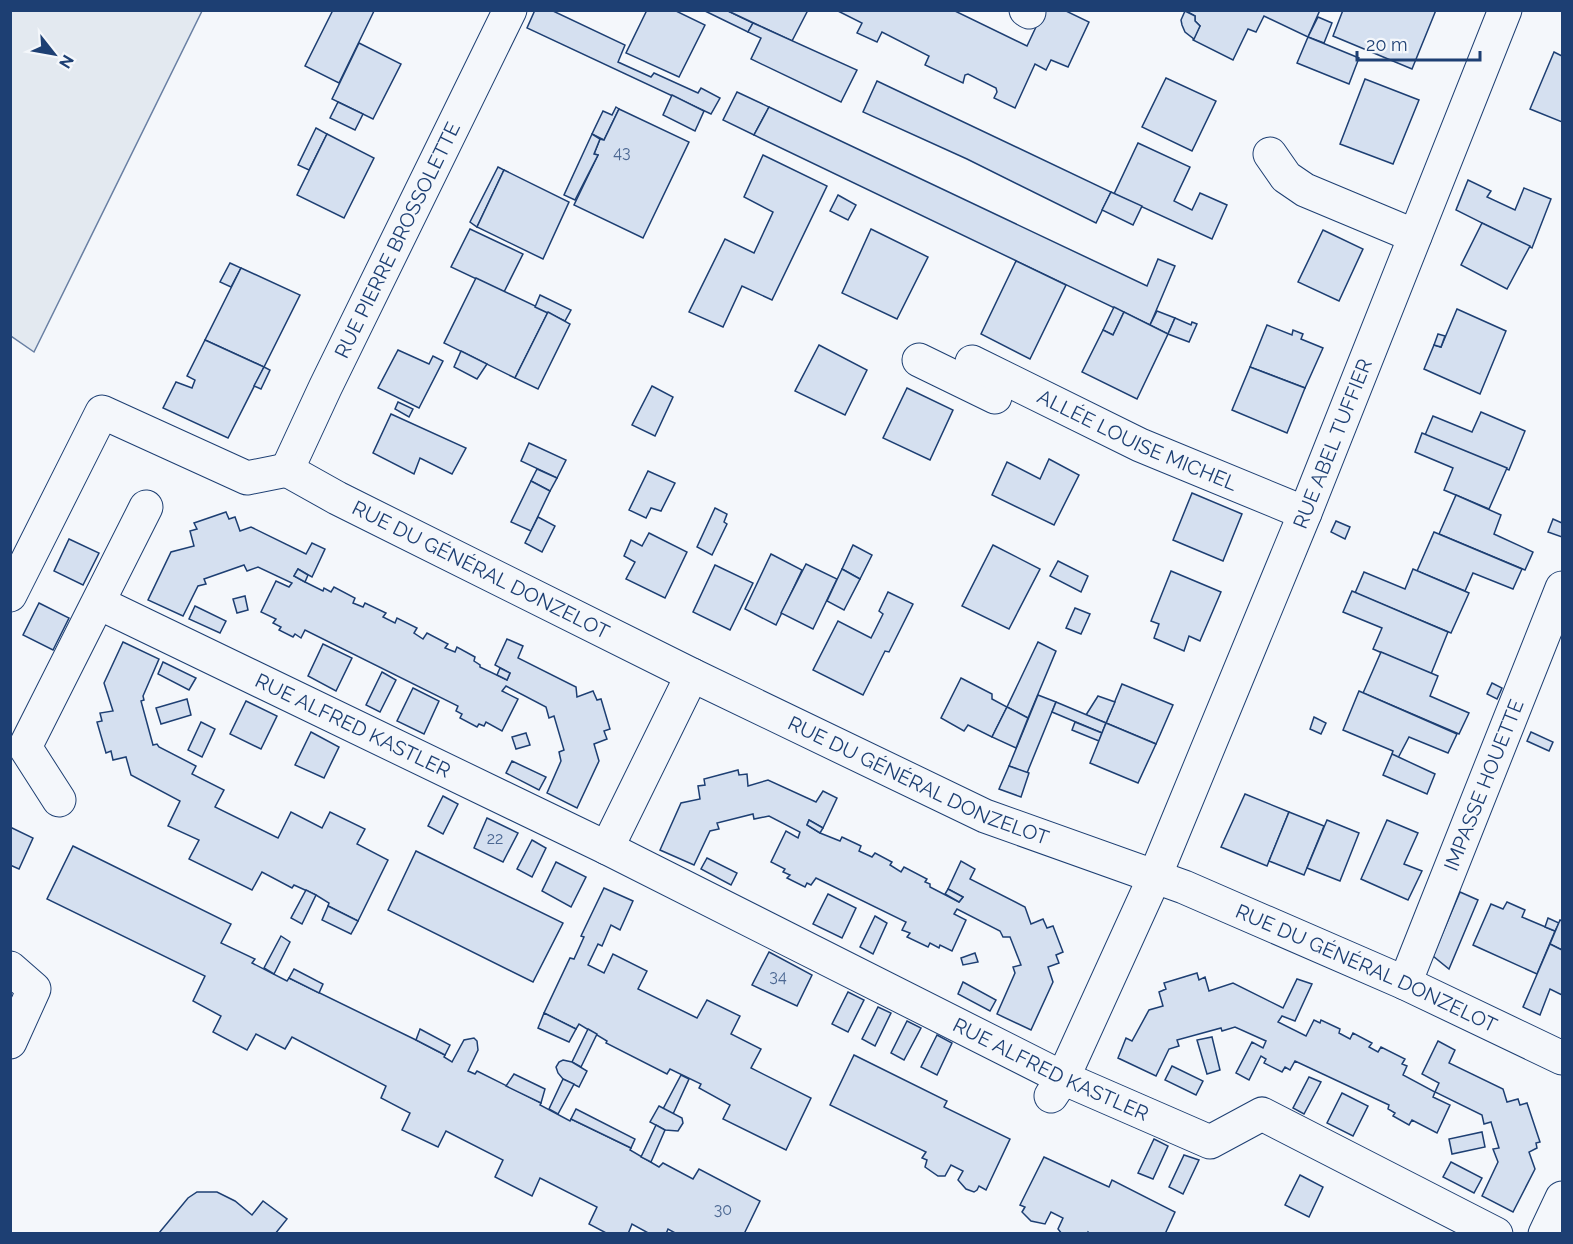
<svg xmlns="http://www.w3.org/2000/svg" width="1573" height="1244" font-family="Raleway,sans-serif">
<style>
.green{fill:#e3e9f0;stroke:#687fa3;stroke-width:1.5}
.building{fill:#d5e0f0;stroke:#1d3f73;stroke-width:1.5}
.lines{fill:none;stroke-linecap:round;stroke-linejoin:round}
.street-casing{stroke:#1d3f73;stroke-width:35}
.street{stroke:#f4f7fb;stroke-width:33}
.labels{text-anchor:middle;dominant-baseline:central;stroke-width:4.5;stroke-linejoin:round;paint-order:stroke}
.number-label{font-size:16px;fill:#4b6792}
.street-label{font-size:20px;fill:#1d3f73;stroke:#f4f7fb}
</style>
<rect width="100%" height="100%" fill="#f4f7fb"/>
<polygon class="green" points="11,10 202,11 34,352 11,336"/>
<g class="building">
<polygon points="333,10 374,11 339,83 305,66"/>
<polygon points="535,10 551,10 625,45 618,62 651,77 654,73 698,93 701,88 720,98 711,114 527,28"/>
<polygon points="647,10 674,10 705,25 679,77 626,53"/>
<polygon points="703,10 726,10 753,23 748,32"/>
<polygon points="726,10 808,10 792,41"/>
<polygon points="836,10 953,10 1027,46 1044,10 1064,10 1089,22 1068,67 1051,60 1046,70 1035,64 1015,108 994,98 997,92 996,88 968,74 965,75 963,83 925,65 929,56 882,32 877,42 857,33 862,23"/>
<polygon points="1184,10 1320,10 1308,37 1264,16 1256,32 1248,29 1233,60 1193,40 1200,26 1195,21 1195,16"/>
<polygon points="1343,10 1436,10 1412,69 1333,36"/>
<polygon points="1185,11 1195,16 1195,21 1200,26 1194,39 1185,32 1182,25 1181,20"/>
<polygon points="1318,17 1332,23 1324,43 1308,37"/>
<polygon points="753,23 857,70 841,102 751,59 761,38 748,32"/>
<polygon points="1308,37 1359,58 1349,84 1297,63"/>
<polygon points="359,43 401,64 373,119 332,99"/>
<polygon points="1554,52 1562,56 1562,122 1530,109"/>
<polygon points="1166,78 1216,101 1192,151 1142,127"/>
<polygon points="1365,79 1419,100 1393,164 1340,144"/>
<polygon points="877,81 1111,192 1096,223 967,159 863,112"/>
<polygon points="737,92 769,107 754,135 723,120"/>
<polygon points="672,95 704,111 695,131 663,115"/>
<polygon points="338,102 363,114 355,130 330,118"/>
<polygon points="616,107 619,109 604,140 592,134 603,111 612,115"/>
<polygon points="769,107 1147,286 1158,259 1175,266 1150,325 754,135"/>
<polygon points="619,109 689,142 643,238 574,205 598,155 594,154 600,139 604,140"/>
<polygon points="316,128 327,134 309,170 298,165"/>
<polygon points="327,134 374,158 344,218 297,195"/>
<polygon points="592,134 600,139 594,154 598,155 575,200 564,195"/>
<polygon points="1138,143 1190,167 1174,201 1192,210 1200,193 1227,205 1212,239 1114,194"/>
<polygon points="763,155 827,186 772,300 742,286 723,327 689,312 725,239 754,253 773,212 744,197"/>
<polygon points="498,167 504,170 477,227 470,222"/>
<polygon points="504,170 569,202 543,259 477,227"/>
<polygon points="1468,180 1491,191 1487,197 1515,210 1524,188 1551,199 1532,248 1456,210"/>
<polygon points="1111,192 1142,206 1133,225 1102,210"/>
<polygon points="838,195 856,205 848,220 830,211"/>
<polygon points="1482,223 1530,246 1507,289 1461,265"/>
<polygon points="470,229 523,254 504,292 451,267"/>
<polygon points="871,229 928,257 897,319 842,293"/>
<polygon points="1323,230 1363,249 1339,301 1298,282"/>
<polygon points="1016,261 1066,285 1030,359 981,334"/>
<polygon points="230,263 241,268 231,287 220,282"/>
<polygon points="241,268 300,295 264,367 205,340"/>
<polygon points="476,278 548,312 515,378 444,343"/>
<polygon points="540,295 571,310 565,321 535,307"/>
<polygon points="1114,307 1124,312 1113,335 1103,330"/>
<polygon points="1457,309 1506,331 1480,394 1424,369 1434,345 1441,347"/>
<polygon points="1157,311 1175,318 1168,334 1150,325"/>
<polygon points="548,312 570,324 538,389 515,378"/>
<polygon points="1124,312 1168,334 1137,399 1082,372 1103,330 1113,335"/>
<polygon points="1175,318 1191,325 1192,322 1197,324 1189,342 1168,334"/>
<polygon points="1267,325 1292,335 1293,330 1303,334 1301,339 1323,348 1305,388 1250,367"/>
<polygon points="1438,334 1445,336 1441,347 1434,345"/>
<polygon points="205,340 264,367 228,438 163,408 176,382 192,388 195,380 187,376"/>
<polygon points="819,345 867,370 845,415 795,391"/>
<polygon points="398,350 429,364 433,356 443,361 419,408 378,388"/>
<polygon points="461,351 487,364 477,379 454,367"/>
<polygon points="264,367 270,370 261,389 254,386"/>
<polygon points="1250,367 1305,388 1287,433 1232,410"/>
<polygon points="652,386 673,397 655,436 632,425"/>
<polygon points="907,388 953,410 930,460 883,438"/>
<polygon points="398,402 413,409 409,417 395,409"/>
<polygon points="1481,412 1525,431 1509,470 1425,435 1433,416 1472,432"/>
<polygon points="391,414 466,448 452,474 420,458 414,474 373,453"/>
<polygon points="1422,433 1507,468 1489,509 1444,490 1453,468 1415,452"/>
<polygon points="529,443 566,460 557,478 521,461"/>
<polygon points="1049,459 1079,475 1054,525 992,495 1007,462 1040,479"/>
<polygon points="537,469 557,478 550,491 531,481"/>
<polygon points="648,471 675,483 661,511 651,508 646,518 629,510"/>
<polygon points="531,481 550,491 531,531 511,522"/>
<polygon points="1192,493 1242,514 1223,561 1173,540"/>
<polygon points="1456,495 1501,515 1494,534 1533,552 1525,570 1439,534"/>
<polygon points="715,508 727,514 724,522 727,524 712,555 697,547"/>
<polygon points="226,512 229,519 235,517 240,531 251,527 306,554 312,543 325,549 312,577 298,569 294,576 305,582 323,591 324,588 331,592 334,587 355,598 353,603 363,607 365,603 386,613 383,617 395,623 397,618 417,628 414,633 423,639 427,633 448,644 445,648 455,652 457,647 475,657 474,661 480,665 480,667 507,680 510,673 495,665 507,639 523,646 518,658 576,687 577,697 593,691 597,700 601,699 610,729 604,731 607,739 594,744 599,761 577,808 547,793 561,761 559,752 564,750 554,716 549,718 546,707 506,686 502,691 518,699 502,731 486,722 484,726 479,724 477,727 460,718 462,714 456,711 458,706 305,630 301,638 295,634 293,637 279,630 281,627 273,623 276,619 261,612 276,581 289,587 292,583 258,567 247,571 244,565 204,579 206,584 198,586 183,616 148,600 171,552 194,546 190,531 197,529 194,523"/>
<polygon points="538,517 555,526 542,552 525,543"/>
<polygon points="1553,519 1562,523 1562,537 1548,532"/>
<polygon points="1336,521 1350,527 1345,539 1331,532"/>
<polygon points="1434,532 1522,569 1513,589 1473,573 1465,591 1417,571"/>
<polygon points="649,533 687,552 665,598 626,579 635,562 624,556 631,540 642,546"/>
<polygon points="69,539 99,553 83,585 54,571"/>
<polygon points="853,545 872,555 860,579 842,569"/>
<polygon points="993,545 1040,569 1009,629 962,606"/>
<polygon points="771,554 802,570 776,625 745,609"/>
<polygon points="1058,561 1088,576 1081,592 1050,576"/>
<polygon points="806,564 837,579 813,629 781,613"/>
<polygon points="715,565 753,583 730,630 693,612"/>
<polygon points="298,569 308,575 305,582 294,576"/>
<polygon points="842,569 860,579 844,610 827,601"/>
<polygon points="1413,569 1469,593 1451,633 1355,593 1364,572 1405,589"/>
<polygon points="1171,571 1221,592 1200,641 1189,636 1184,651 1154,638 1159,624 1151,621"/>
<polygon points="1352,591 1448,632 1431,674 1373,649 1382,628 1343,612"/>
<polygon points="888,592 913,604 889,652 885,651 863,695 813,670 838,621 871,638 883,614 879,611"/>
<polygon points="245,596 248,610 237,613 233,599"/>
<polygon points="39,603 69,618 53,650 23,635"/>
<polygon points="195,606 226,621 220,633 189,619"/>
<polygon points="1075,608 1090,614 1081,634 1066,628"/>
<polygon points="123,642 159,659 143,696 144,700 141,701 153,745 157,744 159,747 196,766 192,774 224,790 215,807 278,838 291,812 322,828 330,812 365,829 357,844 388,860 358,921 328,906 329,903 316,895 294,885 292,888 262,872 252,890 189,859 199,840 168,826 180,801 131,775 126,757 113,760 111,751 106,753 97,722 102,721 100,713 113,711 104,683"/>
<polygon points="1038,642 1056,651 1028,718 1007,707"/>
<polygon points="323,644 352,658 336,691 308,676"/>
<polygon points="1381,652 1438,676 1430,696 1469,713 1459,734 1363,693"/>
<polygon points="163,662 196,678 189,690 158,674"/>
<polygon points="500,668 510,673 507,680 497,675"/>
<polygon points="382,672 396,680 380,712 366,705"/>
<polygon points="961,678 992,694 992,699 1007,707 992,737 968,725 964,731 941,718"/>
<polygon points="1492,683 1502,688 1497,699 1487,694"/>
<polygon points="1122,684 1173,705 1156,744 1106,723"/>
<polygon points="413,688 439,701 424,734 397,721"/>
<polygon points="1359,691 1457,734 1448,753 1409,737 1398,758 1392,754 1393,751 1343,730"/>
<polygon points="1038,695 1056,702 1027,773 1009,766"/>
<polygon points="1098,696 1115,702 1106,723 1086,715"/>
<polygon points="187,699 191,715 161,724 156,708"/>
<polygon points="246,701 277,716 261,749 230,734"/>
<polygon points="1056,702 1106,723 1102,733 1052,712"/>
<polygon points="1007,707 1028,718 1016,748 992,737"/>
<polygon points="1314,717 1326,723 1321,734 1310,729"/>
<polygon points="201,722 215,729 202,757 188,750"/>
<polygon points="1075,722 1102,733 1099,741 1072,730"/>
<polygon points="1106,723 1156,744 1138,783 1090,763"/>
<polygon points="311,732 339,747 324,778 295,765"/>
<polygon points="1531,732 1553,742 1549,751 1527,741"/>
<polygon points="526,733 530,745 516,749 512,737"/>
<polygon points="1392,754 1435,774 1427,794 1383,775"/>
<polygon points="512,761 546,777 539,790 506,773"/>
<polygon points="1009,766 1029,773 1021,797 999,789"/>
<polygon points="738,770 739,775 747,774 748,786 768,780 816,802 823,791 837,798 823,828 809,820 807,825 820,833 840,841 842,837 861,846 859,851 872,857 875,853 892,862 890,865 901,872 904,867 927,879 925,882 930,884 930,887 959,902 963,897 948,889 961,861 975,869 970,879 1025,907 1031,924 1043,919 1047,928 1053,926 1063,952 1056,955 1059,963 1048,967 1053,982 1031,1030 997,1014 1015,973 1013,967 1021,965 1010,937 1003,937 1000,931 957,909 954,914 966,920 952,951 940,945 939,948 930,943 928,947 907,937 910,933 902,930 906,922 816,878 811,885 807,883 805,887 787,878 790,875 783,872 785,869 771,862 786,831 798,838 800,832 769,816 754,819 753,814 717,823 719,829 710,831 694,865 660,850 681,803 700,799 698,786 705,785 704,779"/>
<polygon points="1245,794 1289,812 1267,866 1221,847"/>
<polygon points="443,796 458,804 443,834 428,826"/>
<polygon points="1289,812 1324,826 1304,875 1269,861"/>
<polygon points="487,818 518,833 503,862 474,848"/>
<polygon points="809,820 823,828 820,833 807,825"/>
<polygon points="1327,820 1359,833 1340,881 1307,868"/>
<polygon points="1387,820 1418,833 1404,864 1422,871 1408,900 1361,879"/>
<polygon points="10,827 33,838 19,869 10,865"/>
<polygon points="532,840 546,848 532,877 517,869"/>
<polygon points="73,846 231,924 221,943 255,959 252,963 287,981 289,978 416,1040 445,1055 444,1057 452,1062 464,1040 474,1038 477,1041 478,1050 468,1071 475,1074 477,1071 541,1103 540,1105 570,1121 571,1119 631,1148 630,1150 659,1167 663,1163 693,1179 699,1169 760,1201 744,1234 677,1234 668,1229 666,1234 650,1234 632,1224 628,1234 608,1234 589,1224 597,1207 540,1178 532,1196 495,1177 503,1160 446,1131 438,1147 402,1130 410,1113 381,1098 386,1086 292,1037 285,1049 256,1034 247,1050 213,1032 221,1016 193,1001 205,976 47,899"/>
<polygon points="416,851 563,923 533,982 388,910"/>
<polygon points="707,858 737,873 731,885 701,869"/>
<polygon points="556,862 586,877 571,907 542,891"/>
<polygon points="604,888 633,901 620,930 611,925 602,946 598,944 588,965 604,973 613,954 647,971 638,989 697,1018 707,1000 740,1016 731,1034 761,1049 751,1068 811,1098 786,1150 723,1119 730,1105 699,1088 701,1084 670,1069 667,1074 606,1043 607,1041 579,1024 576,1029 544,1013 570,958 574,959 584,937 581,936"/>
<polygon points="948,889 963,897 959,902 945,894"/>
<polygon points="306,890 316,895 302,924 291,918"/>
<polygon points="1460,892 1478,900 1449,969 1433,956"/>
<polygon points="828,894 856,908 842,938 813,924"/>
<polygon points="1507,902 1525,910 1522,917 1555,931 1537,974 1473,945 1491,904 1503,909"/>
<polygon points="328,906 358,921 351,934 322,920"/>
<polygon points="875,916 887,923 873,954 860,947"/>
<polygon points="1548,918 1559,923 1555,931 1545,927"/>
<polygon points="1560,920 1562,921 1562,950 1550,944"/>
<polygon points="281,936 290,942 274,974 264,968"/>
<polygon points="1550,944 1562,950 1562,995 1550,989 1540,1015 1523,1007"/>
<polygon points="769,952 812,975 797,1006 752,985"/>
<polygon points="975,953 978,962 963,965 961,958"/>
<polygon points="294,969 323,984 319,993 289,978"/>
<polygon points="1197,973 1199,980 1205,977 1209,991 1233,983 1283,1008 1297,979 1312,984 1295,1021 1282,1016 1278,1022 1306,1036 1314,1020 1320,1023 1321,1020 1340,1029 1339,1033 1350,1039 1353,1033 1372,1043 1369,1047 1378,1052 1381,1047 1405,1059 1402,1064 1407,1066 1403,1075 1435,1092 1433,1097 1450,1105 1437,1133 1412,1120 1409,1125 1393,1116 1395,1113 1388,1109 1389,1105 1295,1061 1290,1070 1285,1067 1282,1072 1264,1063 1266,1059 1261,1056 1249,1080 1236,1073 1252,1042 1263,1048 1266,1041 1235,1027 1222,1031 1221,1028 1177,1040 1179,1046 1169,1049 1156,1076 1118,1058 1126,1038 1132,1041 1149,1010 1163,1006 1159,992 1166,989 1164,983"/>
<polygon points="963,982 996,1000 990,1011 958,994"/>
<polygon points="848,992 864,1000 848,1032 832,1024"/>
<polygon points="878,1007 891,1013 875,1046 862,1039"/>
<polygon points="544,1013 576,1029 569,1042 538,1028"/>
<polygon points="907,1021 921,1028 904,1060 891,1053"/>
<polygon points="420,1029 450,1045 445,1055 416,1040"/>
<polygon points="588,1029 597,1034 581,1067 572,1062"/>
<polygon points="937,1035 952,1043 937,1075 921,1067"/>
<polygon points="1212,1037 1220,1070 1207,1074 1197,1040"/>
<polygon points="1438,1041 1455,1050 1449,1063 1503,1089 1507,1102 1518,1099 1520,1105 1527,1103 1540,1142 1536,1143 1537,1148 1529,1152 1535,1169 1513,1212 1482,1196 1498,1162 1493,1149 1499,1148 1491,1122 1484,1124 1482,1115 1435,1092 1439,1083 1422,1074"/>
<polygon points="854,1055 947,1101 944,1107 1010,1139 986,1190 979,1186 977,1190 974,1192 966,1189 958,1180 963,1171 951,1165 945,1176 938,1176 925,1167 927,1160 922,1158 926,1152 830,1105"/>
<polygon points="563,1060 572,1062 587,1071 579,1087 563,1079 558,1073 556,1067 559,1062"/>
<polygon points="1172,1066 1203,1081 1196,1095 1165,1080"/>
<polygon points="514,1074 545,1089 541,1103 506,1086"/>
<polygon points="681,1075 689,1079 673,1114 663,1109"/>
<polygon points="1309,1077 1321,1082 1304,1114 1293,1108"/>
<polygon points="563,1079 574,1084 558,1114 549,1109"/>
<polygon points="1342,1093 1368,1106 1353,1136 1327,1123"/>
<polygon points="659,1106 682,1118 683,1123 678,1131 665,1130 650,1122"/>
<polygon points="576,1109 635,1139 631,1148 571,1119"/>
<polygon points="656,1125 665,1130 651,1162 641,1157"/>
<polygon points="1482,1132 1485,1147 1452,1154 1449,1139"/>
<polygon points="1154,1139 1168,1146 1153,1179 1138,1173"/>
<polygon points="1184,1155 1199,1160 1183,1194 1169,1187"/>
<polygon points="1044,1157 1109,1187 1112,1180 1175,1212 1165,1234 1090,1234 1088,1232 1087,1234 1062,1234 1058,1229 1063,1218 1051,1212 1045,1224 1031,1221 1022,1212 1025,1207 1020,1205"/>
<polygon points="1451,1162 1482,1178 1474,1193 1443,1177"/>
<polygon points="1300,1175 1323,1187 1309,1217 1285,1205"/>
<polygon points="197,1192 217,1192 235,1201 252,1215 263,1201 287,1219 275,1234 159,1233 188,1198"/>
</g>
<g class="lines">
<defs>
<g id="street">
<polyline points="1026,10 1029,12"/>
<polyline points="1270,154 1286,177 1305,190 1415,236"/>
<polyline points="919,360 995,397"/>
<path id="s1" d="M 972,362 L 1140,445 L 1305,513"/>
<path id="s2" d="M 287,470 L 337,498 L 692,675 L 985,816 L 1184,887 L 1405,983 L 1562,1058"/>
<path id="s3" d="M 287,470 L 325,388 L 510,10"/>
<polyline points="10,595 102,412 247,478 287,470"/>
<path id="s4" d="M 99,603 L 607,848 L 1063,1078 L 1210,1142 L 1262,1114 L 1496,1234"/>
<polyline points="59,800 25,747 146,507"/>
<polyline points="607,848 692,675"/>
<polyline points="10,968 34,989 10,1042"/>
<path id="s5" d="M 1405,983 L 1562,588"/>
<path id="s6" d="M 1051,1096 L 1063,1078 L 1155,876 L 1305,513 L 1505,10"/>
<polyline points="1545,1234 1562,1198"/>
</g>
</defs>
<use href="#street" class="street-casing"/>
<use href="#street" class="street"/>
</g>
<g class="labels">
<g class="number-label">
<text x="622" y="152">43</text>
<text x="495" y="838">22</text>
<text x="778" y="976">34</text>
<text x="723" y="1209">30</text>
</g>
<g class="street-label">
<text stroke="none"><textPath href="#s3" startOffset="255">RUE PIERRE BROSSOLETTE</textPath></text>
<text stroke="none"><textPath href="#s1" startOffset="183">ALLÉE LOUISE MICHEL</textPath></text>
<text stroke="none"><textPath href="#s6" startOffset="711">RUE ABEL TUFFIER</textPath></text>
<text stroke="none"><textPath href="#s2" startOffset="218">RUE DU GÉNÉRAL DONZELOT</textPath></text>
<text stroke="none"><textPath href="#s4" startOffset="282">RUE ALFRED KASTLER</textPath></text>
<text stroke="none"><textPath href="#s2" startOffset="704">RUE DU GÉNÉRAL DONZELOT</textPath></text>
<text stroke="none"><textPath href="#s5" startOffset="213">IMPASSE HOUETTE</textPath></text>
<text stroke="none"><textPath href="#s2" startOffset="1190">RUE DU GÉNÉRAL DONZELOT</textPath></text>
<text stroke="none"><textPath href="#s4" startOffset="1060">RUE ALFRED KASTLER</textPath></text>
</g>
</g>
<rect width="1573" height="1244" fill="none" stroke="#1d3f73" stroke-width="24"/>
<g transform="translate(54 54) rotate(121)" stroke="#f4f7fb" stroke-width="4.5" paint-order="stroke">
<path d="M0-4.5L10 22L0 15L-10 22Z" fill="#1d3f73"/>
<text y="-9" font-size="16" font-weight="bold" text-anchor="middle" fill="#1d3f73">N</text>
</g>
<path d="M1357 51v9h123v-9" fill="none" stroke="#1d3f73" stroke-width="3"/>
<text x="1366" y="51" font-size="18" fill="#1d3f73" stroke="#f4f7fb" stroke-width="4.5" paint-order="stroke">20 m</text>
</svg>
